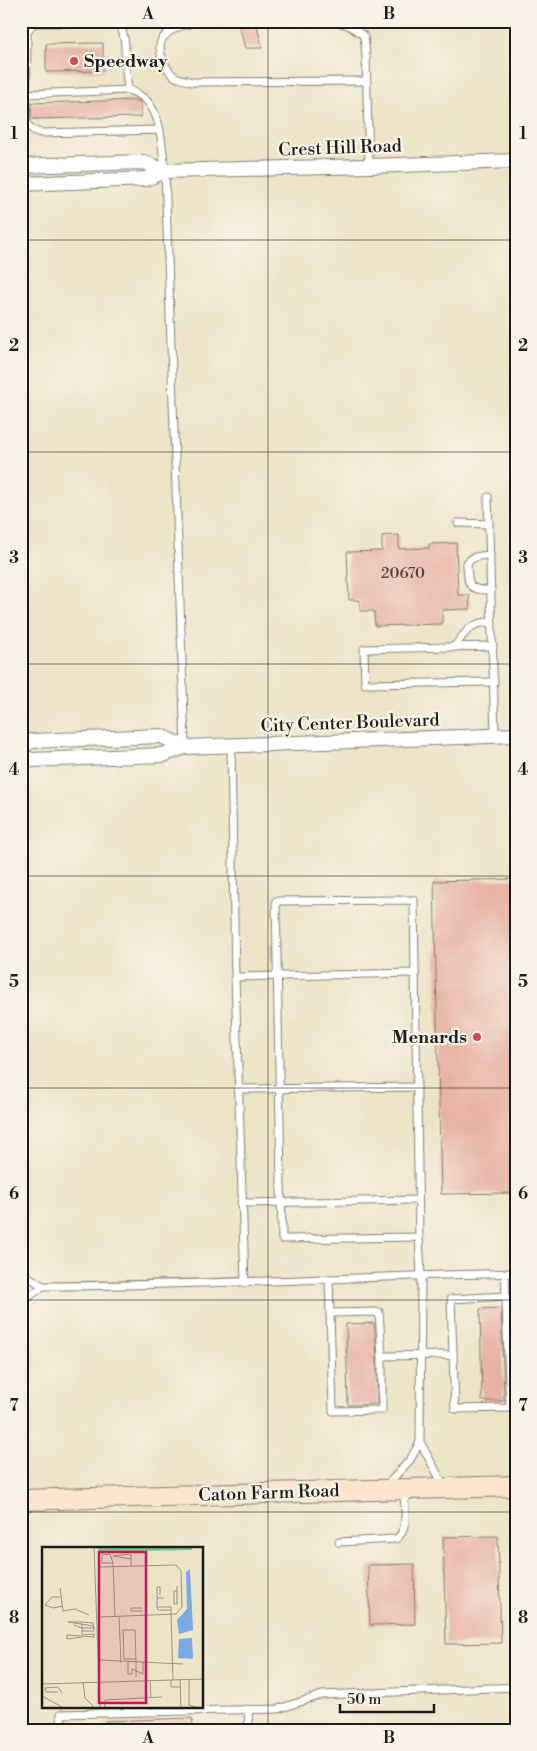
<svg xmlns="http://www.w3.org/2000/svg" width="537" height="1751" font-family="'Libre Bodoni',serif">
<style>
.building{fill:#e7b3a5}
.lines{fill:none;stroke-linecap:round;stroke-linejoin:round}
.lane-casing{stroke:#848072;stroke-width:9}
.street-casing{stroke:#848072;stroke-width:16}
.secondary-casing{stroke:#848072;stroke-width:22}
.lane{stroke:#fff;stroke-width:7}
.street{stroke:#fff;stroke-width:14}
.secondary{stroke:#fbe5cf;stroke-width:20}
.grid{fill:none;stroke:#1c1c1c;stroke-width:1;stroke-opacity:0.55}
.poi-dot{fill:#d1495b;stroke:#f7f3e8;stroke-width:2}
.labels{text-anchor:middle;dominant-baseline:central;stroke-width:4.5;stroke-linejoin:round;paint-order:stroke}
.number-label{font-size:15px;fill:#4f423e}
.poi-label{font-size:18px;font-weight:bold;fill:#1c1c1c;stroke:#f7f3e8;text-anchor:start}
.street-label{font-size:18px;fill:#1c1c1c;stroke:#f7f3e8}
.inset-road{fill:none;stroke:#999483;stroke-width:1}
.view{fill:#c2185b;fill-opacity:0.15;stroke:#c2185b;stroke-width:2.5}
.inset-edge{fill:none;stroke:#1c1c1c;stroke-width:2.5}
.neatline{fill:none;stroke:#1c1c1c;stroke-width:2}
.grid-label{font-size:16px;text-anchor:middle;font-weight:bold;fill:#1c1c1c}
</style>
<rect width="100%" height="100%" fill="#f7f3e8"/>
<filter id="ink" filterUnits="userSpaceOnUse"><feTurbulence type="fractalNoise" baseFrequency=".02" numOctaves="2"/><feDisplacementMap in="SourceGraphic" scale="10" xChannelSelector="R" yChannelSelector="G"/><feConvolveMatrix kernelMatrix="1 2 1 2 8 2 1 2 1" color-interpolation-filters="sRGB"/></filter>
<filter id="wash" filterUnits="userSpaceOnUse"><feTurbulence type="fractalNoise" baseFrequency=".0096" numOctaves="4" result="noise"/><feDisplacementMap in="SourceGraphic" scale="20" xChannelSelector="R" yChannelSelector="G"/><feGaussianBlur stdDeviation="1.12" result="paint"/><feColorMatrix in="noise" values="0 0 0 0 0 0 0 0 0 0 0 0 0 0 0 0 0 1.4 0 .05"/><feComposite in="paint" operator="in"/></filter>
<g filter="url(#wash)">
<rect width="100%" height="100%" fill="#ede4c7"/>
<g id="blocks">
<g class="building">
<polygon points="238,21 256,21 262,48 245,48"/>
<polygon points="103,43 103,71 46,72 46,44"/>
<polygon points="137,100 141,102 141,117 31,119 32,103"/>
<polygon points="399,535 399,549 429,548 429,544 456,543 458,595 469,595 470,609 442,610 442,624 375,626 374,611 360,611 360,600 349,600 347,552 382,551 382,536"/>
<polygon points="516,879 516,1193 441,1194 434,881"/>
<polygon points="501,1308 504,1401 482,1401 480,1309"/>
<polygon points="374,1323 377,1356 377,1404 348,1405 346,1324"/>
<polygon points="498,1536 501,1643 446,1644 443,1537"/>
<polygon points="414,1564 415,1624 370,1625 368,1565"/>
<polygon points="192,1718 193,1730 106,1730 106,1721"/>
</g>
</g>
</g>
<g filter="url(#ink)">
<use href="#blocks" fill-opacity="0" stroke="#848072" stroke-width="1"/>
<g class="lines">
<defs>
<g id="lane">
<path d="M 202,21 C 189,24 172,26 163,38 C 155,48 165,68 174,76 C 178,79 187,80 192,82 L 367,81"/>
<polyline points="335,21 350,26 364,36 366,57 369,166"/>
<polyline points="27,94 129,90"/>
<path d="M 160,130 L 42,133 C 34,132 28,128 26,120 L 27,33 C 29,27 32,23 38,23 L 118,23 C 130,37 122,71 129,90 C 135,93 141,95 146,100 C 162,115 162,150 165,171 L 185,747"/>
<polyline points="488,497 495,736"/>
<polyline points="458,523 489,524"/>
<path d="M 490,555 C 480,556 474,555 467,563 C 468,585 467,591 491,590"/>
<polyline points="493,646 364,649 365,684 494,682"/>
<path d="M 454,647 C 467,631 470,622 492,622"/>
<polyline points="231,746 235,977 245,1283"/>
<polyline points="235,977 415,973"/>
<polyline points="238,1089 417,1087"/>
<polyline points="241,1203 418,1200"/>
<polyline points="419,1237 282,1239 276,901 414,900 419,1237 421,1275 420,1442"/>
<path d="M 21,1272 L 43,1286 C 201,1285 358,1277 516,1273"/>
<polyline points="329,1279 333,1411 382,1410 382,1356 453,1355 455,1409 510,1408 505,1273"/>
<polyline points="21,1303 43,1286"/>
<polyline points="330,1313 379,1312 382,1356"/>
<polyline points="453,1355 451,1299 506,1296"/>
<polyline points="387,1485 410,1460 420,1442 444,1486"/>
<path d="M 339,1542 L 396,1539 C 410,1530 404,1505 404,1490"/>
<polyline points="248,1709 249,1730"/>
<polyline points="62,1730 61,1714 278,1709 322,1695 516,1687"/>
</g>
<g id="street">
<polyline points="21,166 143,162 165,171"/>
<polyline points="21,184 146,179 165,171 369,166 516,161"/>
<polyline points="21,747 32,741 161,736 185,747"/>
<polyline points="21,755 31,760 163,755 185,747 516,735"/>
</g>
<polyline id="secondary" points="21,1500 516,1486"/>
</defs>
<use href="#lane" class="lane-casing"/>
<use href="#street" class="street-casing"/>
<use href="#secondary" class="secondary-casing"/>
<use href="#lane" class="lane"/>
<use href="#street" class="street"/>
<use href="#secondary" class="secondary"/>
</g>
</g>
<path class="grid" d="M 268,21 L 268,1730M 21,240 L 516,240M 21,452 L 516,452M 21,664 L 516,664M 21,876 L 516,876M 21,1088 L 516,1088M 21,1300 L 516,1300M 21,1512 L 516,1512"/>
<g class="poi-dot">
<circle cx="74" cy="61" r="5"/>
<circle cx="477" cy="1037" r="5"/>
</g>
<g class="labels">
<g class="number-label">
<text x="403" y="573">20670</text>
</g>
<g class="poi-label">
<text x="84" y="61">Speedway</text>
<text x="467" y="1037" text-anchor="end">Menards</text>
</g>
<g class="street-label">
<text transform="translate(340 148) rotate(-2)">Crest Hill Road</text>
<text transform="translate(350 723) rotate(-2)">City Center Boulevard</text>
<text transform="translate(269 1493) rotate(-2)">Caton Farm Road</text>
</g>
</g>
<g transform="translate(42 1547)">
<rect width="161" height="161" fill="#ede4c7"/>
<path d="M 56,0 L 150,0 L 150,3 L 57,5 Z" fill="#76c88b"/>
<path d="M 148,22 L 151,83 L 137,87 L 135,73 L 145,62 L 144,25 ZM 150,91 L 151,112 L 136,111 L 137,92 Z" fill="#7aaae4"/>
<path class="inset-road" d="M 52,0 L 58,161M 89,12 L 71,9 L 88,7 L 89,8 L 89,19M 71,16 L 60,16 L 60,8 L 68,7 L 71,16 L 73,70M 58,20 L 134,18 L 139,24 L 140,60 L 134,67 L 59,70M 135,39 L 135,57 L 132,57 L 132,44 L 135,44M 18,41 L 21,64 L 33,62 L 47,68M 18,50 L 10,50 L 3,58 L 11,61 L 21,59M 115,51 L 115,40 L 118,40 L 118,48M 115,60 L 115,51 L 122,51M 100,61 L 89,61 L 89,64 L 100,64M 129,63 L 116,63 L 115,60 L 129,60 L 129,68 L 131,133M 77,69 L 79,116M 40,75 L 26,75 L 52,79M 32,78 L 40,81 L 40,75 L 51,76 L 52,84 L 40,84M 52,87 L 40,88 L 40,81 L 53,81M 40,90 L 25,92 L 25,88 L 52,90 L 52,87M 94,112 L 82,112 L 81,83 L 93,83 L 94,115 L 94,130M 58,113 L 141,117M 86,115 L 86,127 L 90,127 L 90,122 L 101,127 L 101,115M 138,132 L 139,161M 147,132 L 147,158 L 157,161M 108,133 L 109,150M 129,133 L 129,140 L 139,140M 41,135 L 43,151 L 53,161M 0,137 L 162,132M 16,145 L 4,145 L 3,141 L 16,140 L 20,146M 0,149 L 22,161M 63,161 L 63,153 L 120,150"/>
<path class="view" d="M 57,5 L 104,5 L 104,156 L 57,156 Z"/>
<rect width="161" height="161" class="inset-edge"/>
</g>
<rect width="537" height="1751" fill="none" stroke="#f7f3e8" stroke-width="55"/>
<path d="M340 1704v8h94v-8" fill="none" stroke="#1c1c1c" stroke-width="2.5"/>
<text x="347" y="1704" font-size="15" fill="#1c1c1c" stroke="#f7f3e8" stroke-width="4" paint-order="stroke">50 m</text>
<rect x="28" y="28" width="482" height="1696" class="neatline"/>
<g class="grid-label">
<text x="148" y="19">A</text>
<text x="389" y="19">B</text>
<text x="14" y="139">1</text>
<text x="523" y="139">1</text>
<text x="14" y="351">2</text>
<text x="523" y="351">2</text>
<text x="14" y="563">3</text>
<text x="523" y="563">3</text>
<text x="14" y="775">4</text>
<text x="523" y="775">4</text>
<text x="14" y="987">5</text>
<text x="523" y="987">5</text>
<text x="14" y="1199">6</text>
<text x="523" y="1199">6</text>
<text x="14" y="1411">7</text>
<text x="523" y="1411">7</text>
<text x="14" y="1623">8</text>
<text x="523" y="1623">8</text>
<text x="148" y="1743">A</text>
<text x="389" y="1743">B</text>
</g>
</svg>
